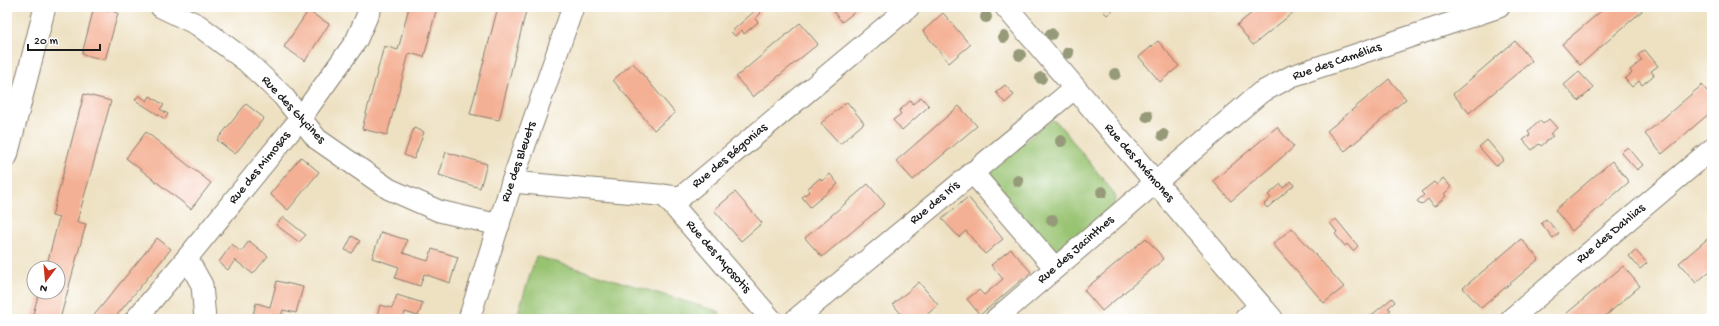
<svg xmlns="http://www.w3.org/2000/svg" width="1719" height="326" font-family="'Gochi Hand',sans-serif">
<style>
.green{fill:#98c371;stroke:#5a7046}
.building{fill:#f4b094}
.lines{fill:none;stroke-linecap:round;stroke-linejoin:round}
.street-casing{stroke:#857e6f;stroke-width:23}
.secondary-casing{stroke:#857e6f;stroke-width:24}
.street{stroke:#fff;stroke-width:21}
.secondary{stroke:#fff;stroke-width:22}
.tree{fill:#969a79}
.labels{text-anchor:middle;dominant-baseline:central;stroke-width:3;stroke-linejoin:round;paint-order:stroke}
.street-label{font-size:13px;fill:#1c1c1c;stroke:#fff}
</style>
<rect width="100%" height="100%" fill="#fff"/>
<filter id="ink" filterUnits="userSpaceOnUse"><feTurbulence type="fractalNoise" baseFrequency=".025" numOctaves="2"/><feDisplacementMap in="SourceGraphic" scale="8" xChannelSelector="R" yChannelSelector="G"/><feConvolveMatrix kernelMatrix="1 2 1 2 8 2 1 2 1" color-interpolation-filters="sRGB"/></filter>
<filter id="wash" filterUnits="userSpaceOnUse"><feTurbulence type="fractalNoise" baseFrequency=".012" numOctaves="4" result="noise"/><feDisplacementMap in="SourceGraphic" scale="16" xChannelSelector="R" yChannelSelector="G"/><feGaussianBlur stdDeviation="0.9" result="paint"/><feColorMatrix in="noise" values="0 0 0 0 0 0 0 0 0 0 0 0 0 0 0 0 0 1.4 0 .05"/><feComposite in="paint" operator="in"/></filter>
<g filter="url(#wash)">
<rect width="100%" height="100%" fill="#eee1c2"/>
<g class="green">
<polygon points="1052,120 1058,123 1114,193 1116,199 1112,208 1061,250 1049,249 989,175 991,168"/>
<polygon points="536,256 720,312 718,319 516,319"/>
</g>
<g id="blocks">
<g class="building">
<polygon points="94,7 118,13 105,60 82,54"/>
<polygon points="409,7 437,7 424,57 409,53 387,135 362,129 384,46 398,50"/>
<polygon points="498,7 527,7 499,120 470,114"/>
<polygon points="830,7 861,7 842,22"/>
<polygon points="1108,7 1116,7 1107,15 1103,11"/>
<polygon points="1259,7 1300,7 1253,45 1237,25"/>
<polygon points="1606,7 1639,7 1642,11 1580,65 1562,44"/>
<polygon points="757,9 761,13 755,19 758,22 744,34 742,30 735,36 731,32"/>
<polygon points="308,11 329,24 305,61 284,47"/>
<polygon points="943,13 970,45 949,63 923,31"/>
<polygon points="800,23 818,44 753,97 736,77"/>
<polygon points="1158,41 1179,66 1160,82 1139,57"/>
<polygon points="1515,41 1532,61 1469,113 1453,94"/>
<polygon points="1645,50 1658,66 1651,71 1654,75 1642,85 1639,81 1632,87 1625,79 1632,73 1630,70 1642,60 1638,55"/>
<polygon points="633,63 675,113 654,130 613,80"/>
<polygon points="1579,72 1594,88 1578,101 1564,85"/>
<polygon points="1389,79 1406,99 1345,151 1327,131"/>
<polygon points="1005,85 1014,95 1005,103 996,92"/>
<polygon points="1702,85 1712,97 1712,111 1662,154 1645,134"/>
<polygon points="84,94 111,101 77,222 86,224 60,319 37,319 32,318 39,292 58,292 58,268 46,268 59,218 52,216"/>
<polygon points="139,95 147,101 150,96 164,105 160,109 168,114 165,119 135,100"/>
<polygon points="921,97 929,106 902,130 893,120 901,114 899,111 911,100 913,104"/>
<polygon points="847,102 864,123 840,144 821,123"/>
<polygon points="246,104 264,118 235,154 217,140"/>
<polygon points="959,106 977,126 913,180 896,161"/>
<polygon points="1549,119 1557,128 1550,134 1553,136 1541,146 1539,144 1532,150 1523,140 1530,135 1528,131 1540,121 1543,124"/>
<polygon points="1277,127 1294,147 1231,201 1213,181"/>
<polygon points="414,128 424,132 414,159 404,155"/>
<polygon points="146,132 211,183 191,209 126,158"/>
<polygon points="1487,140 1504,160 1496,166 1479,147"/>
<polygon points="1628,147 1643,165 1637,170 1621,152"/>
<polygon points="446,152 487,164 480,188 439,175"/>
<polygon points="301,157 319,172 288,210 270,194"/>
<polygon points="1612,161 1629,182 1572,231 1555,210"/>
<polygon points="830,174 838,184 810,207 802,197 810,191 807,189 820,178 822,181"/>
<polygon points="1443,178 1451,187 1444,194 1446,196 1434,207 1428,199 1421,205 1417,201 1424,195 1421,192 1434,182 1437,185"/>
<polygon points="1291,181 1294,185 1267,208 1264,204 1271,198 1268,195 1281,184 1283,188"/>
<polygon points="868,184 885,204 822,257 805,238"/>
<polygon points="735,192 762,223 741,241 714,210"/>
<polygon points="968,197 1003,239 985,254 966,231 959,237 942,219"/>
<polygon points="283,217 306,235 299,242 276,225"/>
<polygon points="1336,219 1358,246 1353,251 1347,244 1345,246 1335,234 1337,232 1330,223"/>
<polygon points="1546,219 1559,233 1553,238 1541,223"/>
<polygon points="1292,228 1344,287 1324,303 1273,244"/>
<polygon points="381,232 407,240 403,253 428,261 432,249 458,257 450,283 424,274 420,286 395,278 399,267 372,258"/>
<polygon points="1712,235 1712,269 1696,283 1679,263"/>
<polygon points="352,236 360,241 352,253 345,250"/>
<polygon points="157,238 171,249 114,319 91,319"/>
<polygon points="1146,238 1164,259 1102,311 1084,290"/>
<polygon points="1521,239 1539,259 1481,308 1463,288"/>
<polygon points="249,241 268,256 253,274 235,260 228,270 219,262 232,244 241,252"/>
<polygon points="1011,249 1031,272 980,315 967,299 979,290 984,295 1003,279 991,265"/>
<polygon points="1635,250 1647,263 1640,269 1629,256"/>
<polygon points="1623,266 1640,286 1602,319 1570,319 1566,314"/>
<polygon points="277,281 303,287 296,313 283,310 280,319 252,319 256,303 270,307"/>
<polygon points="919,282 938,305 922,319 905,319 893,304"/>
<polygon points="397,295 423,303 418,316 405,312 403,319 376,319 380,305 392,308"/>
<polygon points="1392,298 1395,302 1388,308 1391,310 1380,319 1367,319"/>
</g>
</g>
</g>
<g filter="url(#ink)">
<use href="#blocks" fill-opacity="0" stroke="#857e6f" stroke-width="1"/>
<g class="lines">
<defs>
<g id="street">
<polyline points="161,7 198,25 246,61 283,96 317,139 389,189 439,211 499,225"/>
<polyline points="7,156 45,7"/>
<polyline points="972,172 1055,268"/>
<polyline points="512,182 681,197 909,7"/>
<polyline points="664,195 771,319"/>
<polyline points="187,258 202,285 205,319"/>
<polyline points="136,319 187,258 300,119 356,41 371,7"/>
<polyline points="469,319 512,182 573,7"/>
<polyline points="796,319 1075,88"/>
<polyline points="996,319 1260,93 1292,76 1499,7"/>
<polyline points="1245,319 1261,305"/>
<polyline points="1511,319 1712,149"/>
</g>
<polyline id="secondary" points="1006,7 1272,319"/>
</defs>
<use href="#street" class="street-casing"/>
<use href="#secondary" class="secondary-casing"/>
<use href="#street" class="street"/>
<use href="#secondary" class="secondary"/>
</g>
<g class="tree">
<circle cx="986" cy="17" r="6"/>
<circle cx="1051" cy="34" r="6"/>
<circle cx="1004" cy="37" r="6"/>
<circle cx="1068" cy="53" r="6"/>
<circle cx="1020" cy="55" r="6"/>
<circle cx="1115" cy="74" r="6"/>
<circle cx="1041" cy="78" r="6"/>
<circle cx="1147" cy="116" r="6"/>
<circle cx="1163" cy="135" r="6"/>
<circle cx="1061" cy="141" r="6"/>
<circle cx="1018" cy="181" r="6"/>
<circle cx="1102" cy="192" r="6"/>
<circle cx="1052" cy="220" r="6"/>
</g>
</g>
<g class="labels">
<g class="street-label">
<text transform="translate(1337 62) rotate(-19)">Rue des Camélias</text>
<text transform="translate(293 110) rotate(47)">Rue des Glycines</text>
<text transform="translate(730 156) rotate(-40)">Rue des Bégonias</text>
<text transform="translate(519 162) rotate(-71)">Rue des Bleuets</text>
<text transform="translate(1139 163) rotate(49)">Rue des Anémones</text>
<text transform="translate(260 168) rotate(-51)">Rue des Mimosas</text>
<text transform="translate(935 203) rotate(-40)">Rue des Iris</text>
<text transform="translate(1611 234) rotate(-40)">Rue des Dahlias</text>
<text transform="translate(1076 250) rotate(-41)">Rue des Jacinthes</text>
<text transform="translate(718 257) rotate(49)">Rue des Myosotis</text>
</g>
</g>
<rect width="1719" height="326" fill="none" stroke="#fff" stroke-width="24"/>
<g transform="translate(46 280) rotate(196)"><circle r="19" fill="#ffffff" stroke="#a4a4a4"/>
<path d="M0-3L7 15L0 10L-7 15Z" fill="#c8321e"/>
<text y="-6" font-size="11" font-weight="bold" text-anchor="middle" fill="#1c1c1c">N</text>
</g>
<path d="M28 44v6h72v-6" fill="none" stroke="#1c1c1c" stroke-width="2"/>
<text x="34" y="44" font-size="12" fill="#1c1c1c" stroke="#ffffff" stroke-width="3" paint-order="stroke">20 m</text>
</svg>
